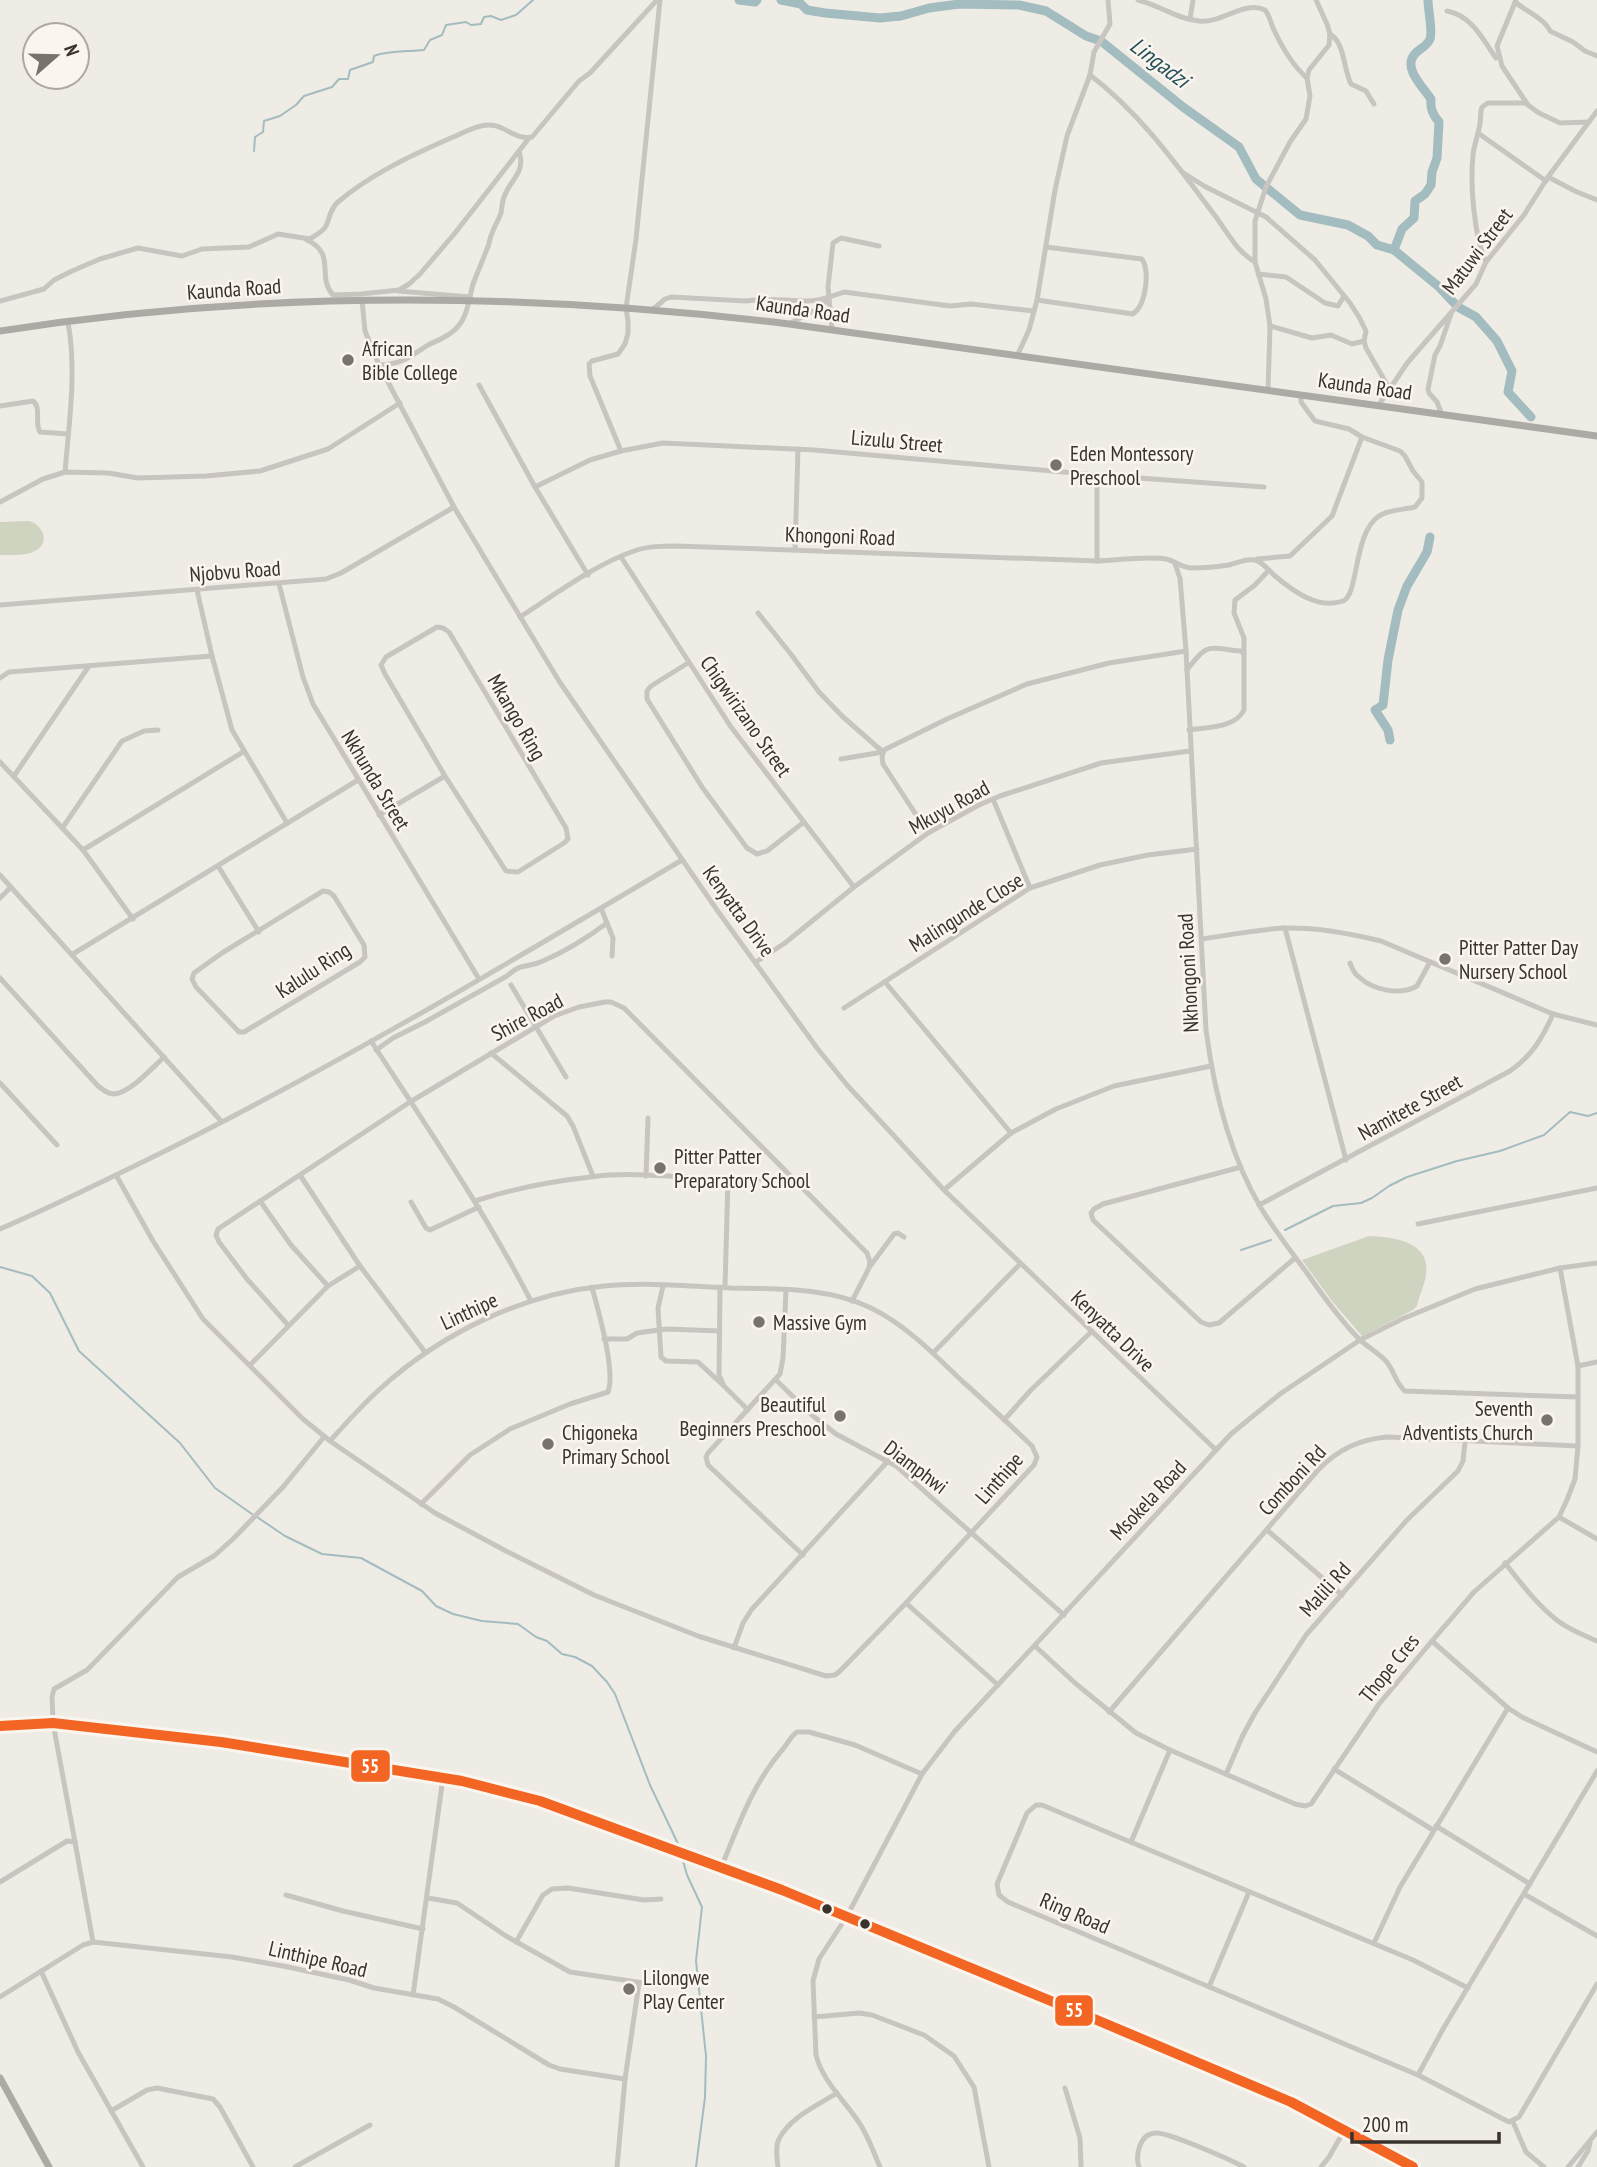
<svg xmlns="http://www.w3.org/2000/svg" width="1597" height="2167" font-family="'PT Sans Narrow',sans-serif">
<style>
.green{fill:#cfd4c1}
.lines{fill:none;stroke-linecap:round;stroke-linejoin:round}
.stream{stroke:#a3bcbf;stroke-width:2}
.river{stroke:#a3bcbf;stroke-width:9}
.minor{stroke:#c8c4bf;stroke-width:5}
.major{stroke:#ada9a4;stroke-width:7}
.highway{stroke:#aeaba5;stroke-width:8}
.bus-1-casing{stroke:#faf6ef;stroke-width:16}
.bus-1{stroke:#f26522;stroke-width:10}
.poi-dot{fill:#79736d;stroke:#faf6ef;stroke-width:2.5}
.bus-dot{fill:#3a322c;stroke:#faf6ef;stroke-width:2.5}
.labels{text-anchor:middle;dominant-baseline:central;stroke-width:5;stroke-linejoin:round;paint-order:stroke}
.street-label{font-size:21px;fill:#3a322c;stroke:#faf6ef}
.poi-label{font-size:21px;fill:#3a322c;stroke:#faf6ef;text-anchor:start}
.water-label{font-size:23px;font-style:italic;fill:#245059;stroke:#faf6ef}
.line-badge{stroke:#faf6ef;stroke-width:2.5}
.badge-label{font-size:19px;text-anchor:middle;font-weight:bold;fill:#fff}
</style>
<rect width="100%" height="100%" fill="#efece6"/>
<g class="green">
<path d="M 29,521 C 43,525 51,543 35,551 C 26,556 10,555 0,555 L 0,522 Z"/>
<path d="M 1369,1236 C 1392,1237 1431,1241 1426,1274 C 1425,1285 1419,1295 1417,1306 L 1413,1310 L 1362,1336 L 1332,1301 L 1302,1260 Z"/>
</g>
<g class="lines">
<g class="stream">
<path d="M 254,151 L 255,137 L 263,132 L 264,121 L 280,116 L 296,105 L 304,96 L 332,87 L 339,79 L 348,79 L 350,70 L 373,62 L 374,56 C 390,50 408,52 424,50 L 430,40 L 442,35 L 446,25 L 466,22 L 471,25 L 481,24 L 484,17 L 491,16 L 501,20 L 516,15 L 533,0"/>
<polyline points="1285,1230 1333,1206 1361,1203 1372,1198 1389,1186 1407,1177 1457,1161 1500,1151 1544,1135 1570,1112 1588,1116 1597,1113"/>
<polyline points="1241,1250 1271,1240"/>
<polyline points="0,1267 32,1276 50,1293 79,1351 180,1443 215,1488 252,1514"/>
<polyline points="257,1517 285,1536 322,1554 361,1558 422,1591 436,1606 453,1614 482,1621 518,1624 536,1637 547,1641 562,1654 575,1657 592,1666 607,1682 615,1694 650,1785 680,1848"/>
<polyline points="682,1857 687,1875 702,1907 696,1961 706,2056 705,2097 696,2167"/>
</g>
<g class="river">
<polyline points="739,0 755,2 757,0"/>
<polyline points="781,0 801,4 807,10 825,13 880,18 901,16 929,8 959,4 1019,5 1046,11 1086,36 1101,41 1183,107 1239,147 1256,179 1300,215 1348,225 1368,236 1377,245 1394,250 1438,286 1455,304"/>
<path d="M 1394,250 L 1402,229 L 1414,218 L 1415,201 L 1425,194 L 1431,185 L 1432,172 L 1437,158 L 1439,122 C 1433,115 1430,109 1431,99 C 1424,88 1403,69 1414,55 C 1419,48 1427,47 1430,39 C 1433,32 1428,10 1428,0"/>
<polyline points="1458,307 1476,317 1497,341 1512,371 1508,392 1531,417"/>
<polyline points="1390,740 1388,730 1375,710 1383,705 1388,660 1398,610 1407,586 1427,552 1430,537"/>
</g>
<g class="minor">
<path d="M 1138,0 C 1159,5 1177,19 1199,21 C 1221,24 1244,0 1265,10 C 1269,14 1271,24 1274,30 C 1282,47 1292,65 1307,78"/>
<polyline points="1516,0 1497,46 1502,66 1528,105 1539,113 1560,123 1589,122"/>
<path d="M 1515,2 C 1526,11 1546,20 1550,31 L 1573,42 L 1585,51 L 1597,56"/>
<path d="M 1447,11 C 1472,16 1482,38 1496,58"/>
<polyline points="1190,19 1193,0"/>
<path d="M 1330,34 C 1345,43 1343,68 1351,84 L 1366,91 L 1374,104"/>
<path d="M 1090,75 C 1140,113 1176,164 1213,213 C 1227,231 1235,250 1255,262"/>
<polyline points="1478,133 1546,181"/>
<polyline points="1182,172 1204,186 1266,217 1315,260 1350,303 1359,317 1366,331 1364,341 1366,348 1389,388"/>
<polyline points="1548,177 1577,192 1597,200"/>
<path d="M 307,240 C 337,254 316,276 333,295 L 361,294 L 399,290 L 409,284 L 420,274 L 455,233 L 519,151"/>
<path d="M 1486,262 C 1474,237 1470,183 1473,155 C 1474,144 1479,133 1480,123 C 1481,117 1480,112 1482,107 L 1488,103 L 1526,103"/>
<polyline points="1258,274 1286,277 1325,303 1338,306 1344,296"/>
<polyline points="398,291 470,297"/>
<polyline points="362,300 365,331 379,365 454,507 559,681 717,910 817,1048 847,1085 944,1190 1216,1450"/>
<path d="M 1037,300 L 1133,314 C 1146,305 1150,272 1142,259 L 1046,247"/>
<path d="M 0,301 L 44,289 L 54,280 L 72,271 L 100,259 L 138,248 L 182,256 L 202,249 L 249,247 L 278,234 L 310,239 C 315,235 323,232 326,226 C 330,217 330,209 338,202 C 371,174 412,155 451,138 C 461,134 471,128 481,126 C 502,120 513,141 532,137 L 579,81 L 590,73 L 657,0"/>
<path d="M 652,310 L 665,299 L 671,297 L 746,301 C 766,297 787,301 807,301 C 821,301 832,296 844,292 L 950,306 L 971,304 L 1034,311"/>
<polyline points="789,324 817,309 828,300"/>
<polyline points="1270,326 1312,338 1331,335 1352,344 1364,341"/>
<polyline points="832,330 828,287 833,243 841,238 879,246"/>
<polyline points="1017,356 1029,330 1037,300 1055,190 1067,136 1090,75 1094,52 1110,24 1108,0"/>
<path d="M 379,365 C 403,364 409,357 428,345 C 436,341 445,338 452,332 C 468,320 468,302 473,284 C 478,271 484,257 489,244 C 490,233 497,224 501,213 C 502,208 502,202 504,197 C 511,178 526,173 519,151 L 529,138"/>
<polyline points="479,385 535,487 588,575"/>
<polyline points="1268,391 1270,326 1266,299 1255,262 1255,221 1266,187 1290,142 1306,119 1310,96 1307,78 1309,70 1329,45 1330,34 1327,24 1316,0"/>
<path d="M 0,406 L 33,401 C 42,408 34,423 40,432 L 68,434"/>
<polyline points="1378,406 1408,362 1476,284 1486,262 1524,215 1548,177 1597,111"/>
<polyline points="1442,415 1437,402 1429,393 1428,389 1435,355 1440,346 1451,314"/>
<polyline points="621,451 590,376 589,364 592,361 618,354 625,344 628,333 628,321 626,308 636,239 660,0"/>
<path d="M 65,472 C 69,423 77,371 68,322"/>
<polyline points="535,487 590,460 621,451 663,443 814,450 1097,475 1264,487"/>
<polyline points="0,502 43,479 65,472 108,473 138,478 206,476 260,471 328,449 400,403"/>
<polyline points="795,550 798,449"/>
<polyline points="621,557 731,727 854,887"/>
<polyline points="1257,559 1290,556 1332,516 1362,437"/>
<polyline points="1097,561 1097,475"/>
<path d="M 1175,564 L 1180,578 L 1186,651 L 1206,1030 C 1214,1091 1229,1154 1261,1208 C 1275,1231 1291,1251 1307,1273 C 1323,1296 1340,1320 1360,1340 C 1368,1347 1377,1352 1385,1360 C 1394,1369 1395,1383 1405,1391 L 1578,1397"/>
<polyline points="279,584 303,677 313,704 479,979"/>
<polyline points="197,590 212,656 232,730 287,823"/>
<polyline points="0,605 326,579 341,573 454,507"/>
<polyline points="758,613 790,653 819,692 842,716 883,752"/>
<path d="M 520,617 C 554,595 596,564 634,551 C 647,546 663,546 677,546 L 1097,561 C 1118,560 1146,556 1166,559 C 1175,561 1181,567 1191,568 C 1203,568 1217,567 1229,565 C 1237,563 1246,558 1255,560 C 1263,562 1269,571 1275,576 C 1293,591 1318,610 1343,601 C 1359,595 1353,533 1379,516 C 1390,509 1403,510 1415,507 L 1422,498 L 1422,482 L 1413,471 L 1405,456 L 1400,451 L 1362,437 L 1349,429 L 1315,421 L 1301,402 L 1301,395"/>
<polyline points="1244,654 1244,638 1234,613 1235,600 1255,585 1269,570"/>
<polyline points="688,663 651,686 647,691 647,699 702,787 747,848 757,854 767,851 804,822"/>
<path d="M 1187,670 C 1208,642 1207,648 1241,651 L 1244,654 L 1244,710 C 1235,728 1208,727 1189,730"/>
<polyline points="0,678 9,672 212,656"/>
<polyline points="841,759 883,752"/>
<polyline points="0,762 83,850 133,919"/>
<polyline points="14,776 89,666"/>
<polyline points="993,799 1030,888"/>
<polyline points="379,815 445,776 506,871 518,872 564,843 568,839 566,828 449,632 443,628 437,627 386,657 381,665 385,674 445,776"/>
<polyline points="63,827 122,741 144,731 158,730"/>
<polyline points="928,833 883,764 882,757 884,750 947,719 1027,684 1109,663 1186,651"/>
<polyline points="83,850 243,752"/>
<polyline points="218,866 259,932"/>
<polyline points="0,875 222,1122"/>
<polygon points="323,891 329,892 334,896 364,945 365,957 360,962 244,1032 239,1032 196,987 192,979 194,973 222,953"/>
<polyline points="0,898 11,887"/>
<polyline points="601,908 613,938 612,956"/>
<polyline points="1285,928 1346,1160"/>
<path d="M 1202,939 C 1229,935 1256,930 1283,928 C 1316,927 1349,933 1381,941 L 1553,1014 L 1597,1025"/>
<polyline points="73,954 358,780"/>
<polyline points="756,962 785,943 854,887 928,833 979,805 1000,796 1101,763 1190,751"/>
<path d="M 1350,963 C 1352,968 1354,974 1359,977 C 1373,990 1400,996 1417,986 L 1430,962"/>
<path d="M 0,978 L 98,1086 C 103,1090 108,1094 114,1094 C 130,1093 153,1067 164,1057"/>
<polyline points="885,982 1011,1133"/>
<polyline points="511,985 566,1077"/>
<polyline points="844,1008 1030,888 1100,865 1148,855 1197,849"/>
<path d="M 371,1041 C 427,1127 484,1210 531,1301"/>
<path d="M 376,1050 L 393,1038 L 425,1022 L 507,976 C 524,961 526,969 543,961 C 566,951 587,938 607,923"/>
<polyline points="491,1053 567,1116 573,1126 593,1176"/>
<polyline points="0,1083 57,1145"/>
<polyline points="1241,1167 1103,1204 1094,1209 1091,1213 1093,1220 1201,1322 1209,1325 1219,1323 1295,1258"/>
<path d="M 116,1175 L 153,1241 L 203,1319 L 303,1419 L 330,1441 L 435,1513 L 506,1551 L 594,1595 L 698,1636 L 826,1676 L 835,1675 L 840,1671 L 906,1603 L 1034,1465 L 1037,1457 L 1032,1446 C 1009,1424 986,1402 962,1381 C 935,1355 906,1325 871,1308 C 829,1287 777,1289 731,1288 C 689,1286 645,1282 604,1286 C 522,1294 442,1333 381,1388 C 363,1404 346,1423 330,1441"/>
<polyline points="300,1175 360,1266 425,1352"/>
<polyline points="646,1176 648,1118"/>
<polyline points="944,1190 1011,1133 1056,1109 1114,1086 1211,1066"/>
<polyline points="260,1201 291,1245 328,1286"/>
<path d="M 475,1201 C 512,1189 552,1181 591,1177 C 634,1171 681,1178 725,1179 C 748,1180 771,1176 794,1182"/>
<polyline points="411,1202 426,1228 430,1230 479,1207"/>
<path d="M 1259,1205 L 1510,1071 C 1532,1056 1543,1037 1553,1014"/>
<polyline points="1418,1224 1597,1188"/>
<path d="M 0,1229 C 54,1206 106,1180 159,1154 C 338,1065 510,962 682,860"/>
<polyline points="871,1265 894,1234 898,1233 904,1237"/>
<polyline points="663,1286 658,1308 661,1357 666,1361 698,1362 724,1386"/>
<polyline points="720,1287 719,1375 724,1386 748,1410"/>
<polyline points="725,1287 728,1179"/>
<polyline points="786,1290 783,1358 780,1374 708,1453 706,1457 708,1465 803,1555"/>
<polyline points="288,1325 247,1279 219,1242 216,1235 218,1229 410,1102 554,1016 579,1007 605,1002 611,1002 624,1008 867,1253 870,1262 869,1268 852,1301"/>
<polyline points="604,1339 627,1339 637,1333 666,1329 720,1331"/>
<polyline points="933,1353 1020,1264"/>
<polyline points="250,1365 328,1286 360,1266"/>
<polyline points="1578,1366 1597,1362"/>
<polyline points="776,1380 813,1416 836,1434 896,1466 1064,1615"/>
<polyline points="1004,1420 1030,1391 1091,1332"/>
<path d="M 421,1504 L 470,1455 L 510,1429 L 570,1404 L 608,1392 C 616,1371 598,1310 592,1287"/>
<polyline points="1559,1517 1597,1539"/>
<polyline points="1267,1530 1342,1595"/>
<path d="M 1505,1563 C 1521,1583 1537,1605 1558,1621 C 1570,1630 1583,1635 1597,1641"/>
<polyline points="906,1603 998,1685"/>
<polyline points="1432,1641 1508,1708 1522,1717 1597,1752"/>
<polyline points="1035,1646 1075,1683 1136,1733 1170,1750 1295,1804 1305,1806 1311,1804 1379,1704 1432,1641 1474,1592 1559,1517 1567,1500 1575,1479 1578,1446 1578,1366 1560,1268"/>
<polyline points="734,1648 743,1623 752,1609 888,1461"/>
<path d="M 1109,1712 L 1319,1469 C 1339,1449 1360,1439 1388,1437 L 1578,1446"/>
<polyline points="1334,1769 1433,1830"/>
<polyline points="1226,1774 1243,1735 1255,1713 1306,1635 1407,1520 1458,1471 1463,1461 1465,1442"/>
<polyline points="1436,1826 1530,1884"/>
<polyline points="75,1842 53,1723 52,1697 54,1689 87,1670 178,1577 214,1556 233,1539 283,1487 324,1437"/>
<polyline points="1131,1842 1170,1750"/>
<path d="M 721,1868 C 738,1826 753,1783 783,1749 C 788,1743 790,1737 797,1732 L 809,1732 L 855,1745 L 922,1774"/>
<polyline points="0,1882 67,1841 75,1842 93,1942"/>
<polyline points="1524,1894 1597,1936"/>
<polyline points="286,1895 343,1911 423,1929"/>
<polyline points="428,1898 457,1903 506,1936 570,1972 657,1985"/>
<polyline points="516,1942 543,1895 552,1889 568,1888 644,1900 661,1899"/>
<polyline points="1374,1943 1400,1887 1508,1708"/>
<polyline points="41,1971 78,2052 143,2167"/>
<polyline points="1209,1987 1249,1892"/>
<polyline points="1468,1988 1413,1960 1042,1805 1036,1805 1027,1813 997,1884 999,1895 1008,1902 1418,2075 1509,2122 1519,2117 1597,1984"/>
<polyline points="413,1995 443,1778"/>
<polyline points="0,1997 83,1945 93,1942 232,1957 283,1966 349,1980 374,1988 438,1999 454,2007 549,2065 560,2069 625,2079"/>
<polyline points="814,2017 859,2013 872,2015 924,2035 954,2056 974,2087 989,2167"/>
<polyline points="1418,2075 1443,2029 1597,1771"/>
<polyline points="1065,2088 1080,2138 1081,2167"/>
<polyline points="111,2111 147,2090 157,2088 213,2099 220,2107 253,2167"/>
<polyline points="1513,2122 1526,2152 1544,2167"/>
<polyline points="295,2167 370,2125"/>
<polyline points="617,2167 625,2079 639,1983"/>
<path d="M 778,2167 C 777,2158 775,2147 779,2139 C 790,2117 818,2105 837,2093"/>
<path d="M 880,2167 C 873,2151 868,2135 858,2121 C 844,2100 822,2080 816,2055 L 813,1981 L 819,1959 L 847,1916 L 922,1774 L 955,1731 L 1231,1434 L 1280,1394 L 1360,1340 L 1402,1319 L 1475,1289 L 1560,1268 L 1597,1263"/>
<path d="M 1139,2167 C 1135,2155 1140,2133 1156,2133 C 1168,2132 1231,2160 1244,2167"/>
<polyline points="1321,2167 1329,2157 1344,2131"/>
<polyline points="1568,2167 1597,2132"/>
<polyline points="1578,2167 1588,2151 1590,2143"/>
</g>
<g class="major">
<path d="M 0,331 C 261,290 527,292 789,324 L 1597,436"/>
<polyline points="0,2078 49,2167"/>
</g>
<polyline class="highway" points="0,1726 53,1723 221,1742 462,1781 540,1801 782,1890 1085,2015 1291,2102 1413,2167"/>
<defs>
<polyline id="bus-1" points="0,1726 53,1723 221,1742 462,1781 540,1801 782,1890 1085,2015 1291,2102 1413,2167"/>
</defs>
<use href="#bus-1" class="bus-1-casing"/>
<use href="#bus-1" class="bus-1"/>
</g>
<g class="poi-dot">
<circle cx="348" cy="360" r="7"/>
<circle cx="1056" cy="465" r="7"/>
<circle cx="1445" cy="959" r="7"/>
<circle cx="660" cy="1168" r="7"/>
<circle cx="759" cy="1322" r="7"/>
<circle cx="840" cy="1416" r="7"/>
<circle cx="1547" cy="1420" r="7"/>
<circle cx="548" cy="1444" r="7"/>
<circle cx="629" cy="1989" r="7"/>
</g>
<g class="bus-dot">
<circle cx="827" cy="1909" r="6"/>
<circle cx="865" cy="1924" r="6"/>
</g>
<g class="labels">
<g class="street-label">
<text transform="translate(1477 251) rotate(-53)">Matuwi Street</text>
<text transform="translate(234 289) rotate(-4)">Kaunda Road</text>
<text transform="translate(803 309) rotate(8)">Kaunda Road</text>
<text transform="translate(1365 386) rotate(8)">Kaunda Road</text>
<text transform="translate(897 441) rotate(5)">Lizulu Street</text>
<text transform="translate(840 536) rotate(2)">Khongoni Road</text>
<text transform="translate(235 571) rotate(-4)">Njobvu Road</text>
<text transform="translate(746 716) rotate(55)">Chigwirizano Street</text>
<text transform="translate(517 717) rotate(60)">Mkango Ring</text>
<text transform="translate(376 780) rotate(59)">Nkhunda Street</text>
<text transform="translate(949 807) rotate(-29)">Mkuyu Road</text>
<text transform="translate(739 911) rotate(54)">Kenyatta Drive</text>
<text transform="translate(966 912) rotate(-32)">Malingunde Close</text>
<text transform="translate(313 970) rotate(-33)">Kalulu Ring</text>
<text transform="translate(1188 973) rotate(-93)">Nkhongoni Road</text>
<text transform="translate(527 1017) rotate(-28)">Shire Road</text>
<text transform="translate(1410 1107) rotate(-29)">Namitete Street</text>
<text transform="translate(469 1311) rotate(-25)">Linthipe</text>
<text transform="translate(1113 1331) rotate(44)">Kenyatta Drive</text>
<text transform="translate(916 1467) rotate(37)">Diamphwi</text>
<text transform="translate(999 1478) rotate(-49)">Linthipe</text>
<text transform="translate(1292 1480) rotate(-47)">Comboni Rd</text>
<text transform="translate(1148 1500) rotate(-47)">Msokela Road</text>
<text transform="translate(1325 1589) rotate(-48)">Malili Rd</text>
<text transform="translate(1389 1668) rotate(-51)">Thope Cres</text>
<text transform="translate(1075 1913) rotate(23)">Ring Road</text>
<text transform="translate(318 1959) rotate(13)">Linthipe Road</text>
</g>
<g class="poi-label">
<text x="362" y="348">African<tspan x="362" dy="24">Bible College</tspan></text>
<text x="1070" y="453">Eden Montessory<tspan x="1070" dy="24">Preschool</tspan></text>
<text x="1459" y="947">Pitter Patter Day<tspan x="1459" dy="24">Nursery School</tspan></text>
<text x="674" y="1156">Pitter Patter<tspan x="674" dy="24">Preparatory School</tspan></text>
<text x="773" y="1322">Massive Gym</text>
<text x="826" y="1404" text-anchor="end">Beautiful<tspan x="826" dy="24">Beginners Preschool</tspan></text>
<text x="1533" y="1408" text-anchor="end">Seventh<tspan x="1533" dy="24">Adventists Church</tspan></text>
<text x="562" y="1432">Chigoneka<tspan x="562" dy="24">Primary School</tspan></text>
<text x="643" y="1977">Lilongwe<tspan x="643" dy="24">Play Center</tspan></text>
</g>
<g class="water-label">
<text transform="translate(1160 62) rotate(37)">Lingadzi</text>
</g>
</g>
<g class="line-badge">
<rect x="350" y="1749" width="41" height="34" rx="7" fill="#f26522"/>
<rect x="1054" y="1994" width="40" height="33" rx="7" fill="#f26522"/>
</g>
<g class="badge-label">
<text x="370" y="1773">55</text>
<text x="1074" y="2017">55</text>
</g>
<g transform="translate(56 56) rotate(70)"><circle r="33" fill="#faf6ef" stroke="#ada8a1" stroke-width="2"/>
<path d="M0-5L12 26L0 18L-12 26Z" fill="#79736d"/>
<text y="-10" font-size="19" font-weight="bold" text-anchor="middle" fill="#3a322c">N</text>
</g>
<path d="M1352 2132v10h147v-10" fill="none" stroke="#3a322c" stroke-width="3.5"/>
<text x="1362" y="2132" font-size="21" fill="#3a322c" stroke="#faf6ef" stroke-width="5" paint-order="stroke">200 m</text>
</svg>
